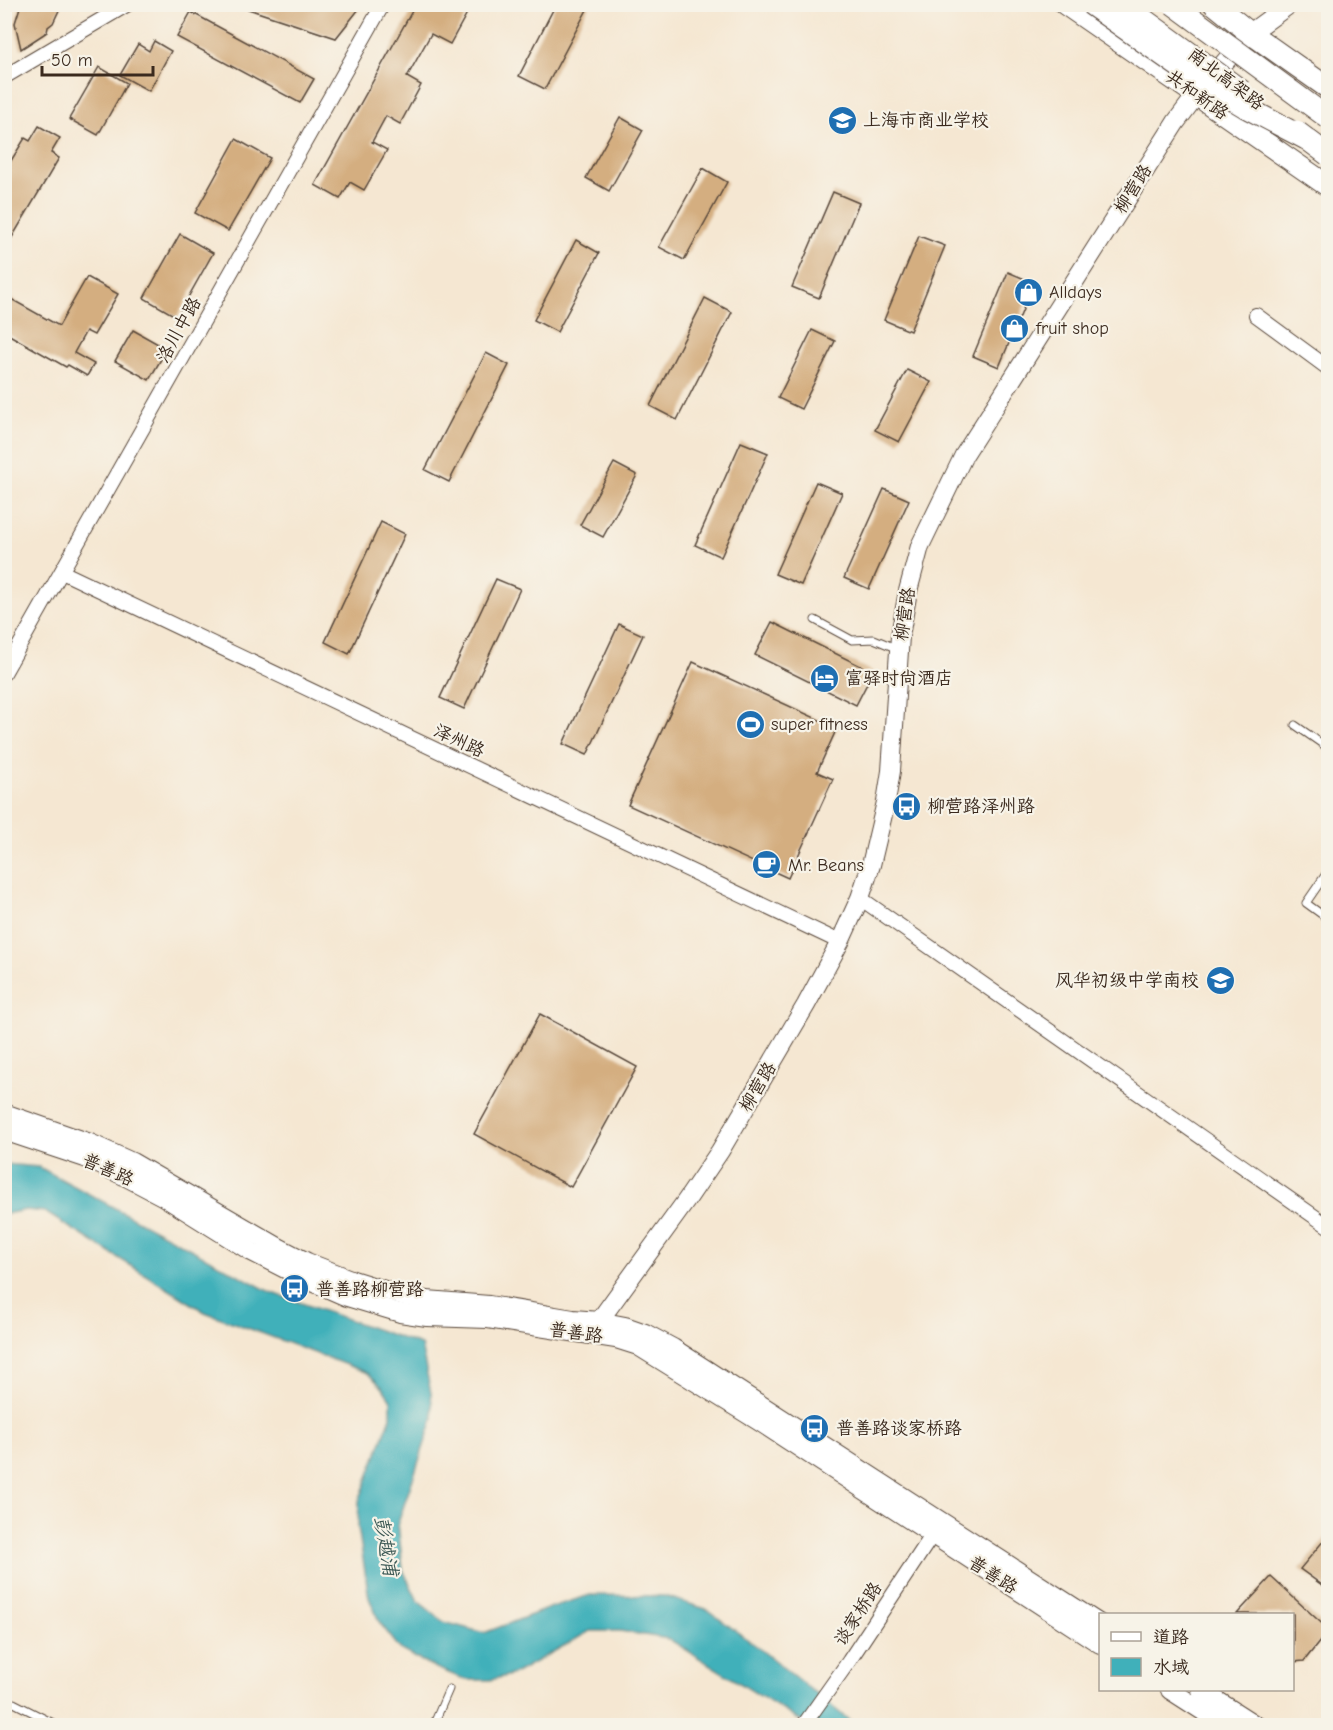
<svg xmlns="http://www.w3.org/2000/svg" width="1333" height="1730" font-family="'Comic Neue','LXGW WenKai TC',sans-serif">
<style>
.water{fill:#40b0ba;stroke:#3e6d6c;stroke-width:1.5}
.building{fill:#d4ae80}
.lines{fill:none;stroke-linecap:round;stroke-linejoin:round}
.service-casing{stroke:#574639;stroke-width:9}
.minor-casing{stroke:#574639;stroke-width:16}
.secondary-casing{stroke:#574639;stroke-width:20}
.primary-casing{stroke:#574639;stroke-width:23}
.service{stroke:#fff;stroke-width:7}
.minor{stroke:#fff;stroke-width:14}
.secondary{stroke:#fff;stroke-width:18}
.primary{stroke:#fff;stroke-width:21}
.trunk-bridge-casing{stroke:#574639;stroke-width:23;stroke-linecap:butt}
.trunk-bridge{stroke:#fff;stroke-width:21}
.labels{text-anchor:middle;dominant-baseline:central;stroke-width:4.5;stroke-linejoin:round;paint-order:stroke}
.street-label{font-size:18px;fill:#3b2a1e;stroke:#f7f3e8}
.poi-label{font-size:18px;fill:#3b2a1e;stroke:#f7f3e8;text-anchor:start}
.water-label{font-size:20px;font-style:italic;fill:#3d5955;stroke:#f7f3e8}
</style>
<rect width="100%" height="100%" fill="#f7f3e8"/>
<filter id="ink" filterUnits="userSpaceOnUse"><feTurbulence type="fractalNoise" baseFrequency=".0167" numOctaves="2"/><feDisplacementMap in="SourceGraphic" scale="12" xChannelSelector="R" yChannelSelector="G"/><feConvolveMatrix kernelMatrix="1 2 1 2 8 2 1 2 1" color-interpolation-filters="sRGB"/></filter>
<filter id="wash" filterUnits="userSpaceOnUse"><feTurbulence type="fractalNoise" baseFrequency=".008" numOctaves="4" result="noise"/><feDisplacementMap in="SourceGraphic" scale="24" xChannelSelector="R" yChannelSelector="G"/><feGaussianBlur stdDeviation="1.35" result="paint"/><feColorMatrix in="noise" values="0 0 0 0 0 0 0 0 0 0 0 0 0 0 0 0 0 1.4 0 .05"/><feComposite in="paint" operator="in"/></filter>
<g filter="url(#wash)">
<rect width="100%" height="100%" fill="#f5e7d2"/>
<polygon class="water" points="5,1164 39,1167 270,1292 421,1345 431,1393 433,1419 398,1523 403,1570 418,1601 444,1622 484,1633 552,1607 590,1595 664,1596 706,1609 755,1645 855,1725 807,1725 669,1639 620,1631 590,1631 514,1674 490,1680 466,1680 429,1665 401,1650 380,1623 369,1598 358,1526 359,1501 391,1417 391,1400 382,1387 368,1373 205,1312 45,1212 26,1210 5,1214"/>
<g id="blocks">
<g class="building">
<polygon points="21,4 62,4 53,23 48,27 47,32 21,49 15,23"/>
<polygon points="242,4 363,4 336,38 242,7"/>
<polygon points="416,4 472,4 450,44 431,34 407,77 421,85 400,124 386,116 372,142 387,150 364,190 350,182 340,199 315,185"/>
<polygon points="556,4 590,4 545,89 519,76"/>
<polygon points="191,12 314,79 300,103 177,37"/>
<polygon points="154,41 171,51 149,91 120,75 138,44 149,51"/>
<polygon points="99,67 127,83 98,135 69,119"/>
<polygon points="620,117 643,130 609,191 586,178"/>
<polygon points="39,126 60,138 51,153 59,158 4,251 4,172 25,138 30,141"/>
<polygon points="236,139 270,158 228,231 195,213"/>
<polygon points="703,168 727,182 684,260 659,247"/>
<polygon points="833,192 859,203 819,298 792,287"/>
<polygon points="180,234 213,253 177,317 144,298"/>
<polygon points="919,236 945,246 910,331 884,320"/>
<polygon points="576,240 599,253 557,332 534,320"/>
<polygon points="1008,272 1034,283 999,367 973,356"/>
<polygon points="87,277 118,294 94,335 86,331 74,353 94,364 87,376 68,365 66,367 4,332 4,295 59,326"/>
<polygon points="705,298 732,312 677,420 650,406"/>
<polygon points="133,330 167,349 149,380 115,361"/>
<polygon points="812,330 835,341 801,409 778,398"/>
<polygon points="486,353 509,365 449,482 425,470"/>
<polygon points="907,370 931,382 899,442 875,430"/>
<polygon points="741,442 768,453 721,557 695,545"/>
<polygon points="614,463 637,475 603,537 580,525"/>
<polygon points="816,482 842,493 801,585 775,574"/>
<polygon points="884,489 909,500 869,589 844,578"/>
<polygon points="381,522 405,534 349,654 325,642"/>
<polygon points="496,579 520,589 464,709 440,698"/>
<polygon points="772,622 873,672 856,705 755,655"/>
<polygon points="619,624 643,635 587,755 563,744"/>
<polygon points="693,662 837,728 817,772 833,779 788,878 628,805"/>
<polygon points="540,1014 637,1067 571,1187 474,1134"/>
<polygon points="1329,1534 1329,1590 1300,1569"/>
<polygon points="1271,1577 1329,1630 1304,1661 1293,1662 1293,1614 1237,1614"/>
</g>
</g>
</g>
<g filter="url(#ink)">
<use href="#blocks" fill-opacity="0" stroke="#574639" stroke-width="1.5"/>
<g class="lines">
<defs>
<g id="service">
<polyline points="815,620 852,640 874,639 898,649"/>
<polyline points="1295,725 1328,748"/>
<polyline points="1328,871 1306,903 1328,919"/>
<polyline points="4,1698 59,1726"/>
<polyline points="433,1726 449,1689"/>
</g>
<g id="minor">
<polyline points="4,77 128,4"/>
<polyline points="1256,315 1328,368"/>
<polyline points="62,572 840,942"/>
<polyline points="4,673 383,4"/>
<polyline points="860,898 1328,1226"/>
<polyline points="803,1726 849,1661 937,1528"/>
</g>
<g id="secondary">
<polyline points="4,1113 90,1143 132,1162 280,1248 307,1262 353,1280 404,1296 427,1300 489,1305 573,1319 599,1321 625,1326 645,1333 673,1348 1100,1624"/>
<polyline points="4,1131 85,1158 124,1176 164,1197 252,1252 299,1276 347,1297 400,1313 427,1317 488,1319 616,1339 638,1346 760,1422 1100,1644"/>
<polyline points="591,1334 599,1321 686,1201 720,1151 806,1005 840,942 860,898 871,865 886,802 891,771 900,636 908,591 920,546 964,455 1176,122 1197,94 1250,33 1290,4"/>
<polyline points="1170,1690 1226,1726"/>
<polyline points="1201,1690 1257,1726"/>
</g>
<g id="primary">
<polyline points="1065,4 1328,186"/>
<polyline points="1214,4 1250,33 1328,88"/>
</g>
</defs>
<use href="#service" class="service-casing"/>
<use href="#minor" class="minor-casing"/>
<use href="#secondary" class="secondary-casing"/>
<use href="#primary" class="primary-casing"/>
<use href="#service" class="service"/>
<use href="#minor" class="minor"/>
<use href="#secondary" class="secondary"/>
<use href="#primary" class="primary"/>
<defs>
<g id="trunk-bridge">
<polyline points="1090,4 1185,71 1245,107 1306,139"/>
<polyline points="1123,4 1242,91"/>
<polyline points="1173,4 1328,118"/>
<polyline points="1296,131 1328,155"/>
</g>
</defs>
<use href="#trunk-bridge" class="trunk-bridge-casing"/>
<use href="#trunk-bridge" class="trunk-bridge"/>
</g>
</g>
<defs>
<symbol id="school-disc" viewBox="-11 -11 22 22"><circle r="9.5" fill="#1f6fb2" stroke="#f7f3e8"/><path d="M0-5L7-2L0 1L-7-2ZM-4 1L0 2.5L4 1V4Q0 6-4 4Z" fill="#fff"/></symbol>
<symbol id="shop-disc" viewBox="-11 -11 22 22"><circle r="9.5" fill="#1f6fb2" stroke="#f7f3e8"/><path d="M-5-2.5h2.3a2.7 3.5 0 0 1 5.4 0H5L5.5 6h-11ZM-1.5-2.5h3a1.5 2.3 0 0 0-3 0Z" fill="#fff"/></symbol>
<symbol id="hotel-disc" viewBox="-11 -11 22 22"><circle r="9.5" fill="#1f6fb2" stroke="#f7f3e8"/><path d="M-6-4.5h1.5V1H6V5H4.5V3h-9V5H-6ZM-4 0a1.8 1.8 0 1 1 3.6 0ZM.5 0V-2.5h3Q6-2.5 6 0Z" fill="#fff"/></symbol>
<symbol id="stadium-disc" viewBox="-11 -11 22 22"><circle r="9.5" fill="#1f6fb2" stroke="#f7f3e8"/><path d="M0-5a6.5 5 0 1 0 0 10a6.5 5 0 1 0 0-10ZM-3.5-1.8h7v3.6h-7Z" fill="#fff"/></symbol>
<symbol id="bus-disc" viewBox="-11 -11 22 22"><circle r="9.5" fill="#1f6fb2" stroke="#f7f3e8"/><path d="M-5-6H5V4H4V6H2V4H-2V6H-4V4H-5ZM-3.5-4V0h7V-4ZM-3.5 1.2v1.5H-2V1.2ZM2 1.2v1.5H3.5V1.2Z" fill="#fff"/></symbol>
<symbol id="cafe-disc" viewBox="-11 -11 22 22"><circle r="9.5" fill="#1f6fb2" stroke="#f7f3e8"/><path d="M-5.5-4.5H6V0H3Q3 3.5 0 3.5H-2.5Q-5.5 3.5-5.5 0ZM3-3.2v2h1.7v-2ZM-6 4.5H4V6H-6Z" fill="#fff"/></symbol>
</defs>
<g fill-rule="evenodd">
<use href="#school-disc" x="826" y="104" width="33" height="33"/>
<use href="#shop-disc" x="1012" y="276" width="33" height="33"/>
<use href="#shop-disc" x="998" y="312" width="33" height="33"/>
<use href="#hotel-disc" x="808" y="662" width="33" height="33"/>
<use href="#stadium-disc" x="734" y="708" width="33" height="33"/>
<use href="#bus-disc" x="890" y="790" width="33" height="33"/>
<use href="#cafe-disc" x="750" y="848" width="33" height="33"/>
<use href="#school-disc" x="1204" y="964" width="33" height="33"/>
<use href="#bus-disc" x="278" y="1272" width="33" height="33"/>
<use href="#bus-disc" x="798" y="1412" width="33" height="33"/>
</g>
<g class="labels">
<g class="street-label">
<text transform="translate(1226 79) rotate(37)">南北高架路</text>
<text transform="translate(1197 95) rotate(35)">共和新路</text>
<text transform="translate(1133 189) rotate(-58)">柳营路</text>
<text transform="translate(179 330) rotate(-61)">洛川中路</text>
<text transform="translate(905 614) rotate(-81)">柳营路</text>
<text transform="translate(459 741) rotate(25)">泽州路</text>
<text transform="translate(758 1087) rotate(-59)">柳营路</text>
<text transform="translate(108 1170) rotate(24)">普善路</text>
<text transform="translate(576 1333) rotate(8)">普善路</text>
<text transform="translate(993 1575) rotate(33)">普善路</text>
<text transform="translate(858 1614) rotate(-57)">谈家桥路</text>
</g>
<g class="poi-label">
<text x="863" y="120">上海市商业学校</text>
<text x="1049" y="292">Alldays</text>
<text x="1036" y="328">fruit shop</text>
<text x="845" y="678">富驿时尚酒店</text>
<text x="771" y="724">super fitness</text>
<text x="927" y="806">柳营路泽州路</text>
<text x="788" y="865">Mr. Beans</text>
<text x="1199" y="980" text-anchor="end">风华初级中学南校</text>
<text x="316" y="1289">普善路柳营路</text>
<text x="836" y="1428">普善路谈家桥路</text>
</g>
<g class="water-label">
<text transform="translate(386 1546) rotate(80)">彭越浦</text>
</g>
</g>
<rect width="1333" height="1730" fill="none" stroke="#f7f3e8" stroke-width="24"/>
<rect x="1099" y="1613" width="195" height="78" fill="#f7f3e8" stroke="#aca397" stroke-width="1.5"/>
<rect x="1111" y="1632" width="30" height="9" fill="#ffffff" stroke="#aca397" stroke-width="1.5"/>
<text x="1153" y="1643" font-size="18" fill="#3b2a1e">道路</text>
<rect x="1111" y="1658" width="30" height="18" fill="#40b0ba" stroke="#aca397" stroke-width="1.5"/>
<text x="1153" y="1673" font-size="18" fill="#3b2a1e">水域</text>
<path d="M42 66v9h111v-9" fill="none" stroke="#3b2a1e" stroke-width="3"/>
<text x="51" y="66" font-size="18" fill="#3b2a1e" stroke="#f7f3e8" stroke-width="4.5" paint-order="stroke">50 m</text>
</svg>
